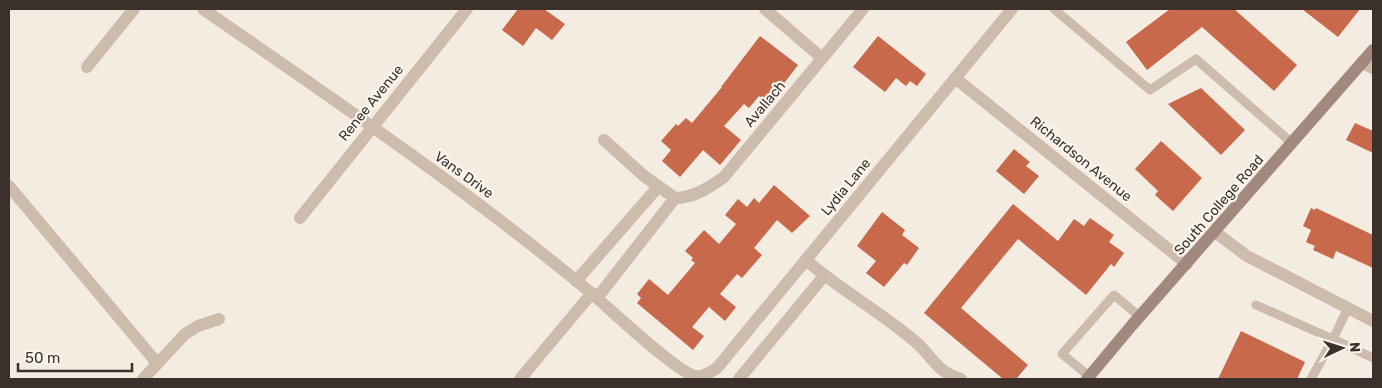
<svg xmlns="http://www.w3.org/2000/svg" width="1382" height="388" font-family="Rubik,sans-serif">
<style>
.building{fill:#c8694b}
.lines{fill:none;stroke-linecap:round;stroke-linejoin:round}
.lane{stroke:#cdbbac;stroke-width:9}
.street{stroke:#cdbbac;stroke-width:12}
.secondary{stroke:#a18a7d;stroke-width:12}
.labels{text-anchor:middle;dominant-baseline:central;stroke-width:4.5;stroke-linejoin:round;paint-order:stroke}
.street-label{font-size:14px;fill:#3b302b;stroke:#fbf5ee}
</style>
<rect width="100%" height="100%" fill="#f4ebe1"/>
<g class="building">
<polygon points="518,9 544,9 565,24 552,40 536,28 523,46 502,30"/>
<polygon points="1170,9 1234,9 1297,65 1274,91 1202,27 1147,70 1126,42"/>
<polygon points="1302,9 1360,9 1338,37"/>
<polygon points="760,36 798,65 769,103 759,96 749,108 744,104 724,126 741,140 720,165 703,150 680,177 662,161 671,150 661,141 676,124 678,126 686,118 692,123 722,87 721,87"/>
<polygon points="878,36 926,74 917,86 910,81 906,86 896,78 885,92 853,67"/>
<polygon points="1201,88 1245,130 1221,155 1168,104"/>
<polygon points="1355,123 1373,131 1373,153 1346,140"/>
<polygon points="1161,141 1202,178 1173,211 1155,195 1158,191 1135,169"/>
<polygon points="1014,149 1030,162 1026,166 1039,176 1024,194 996,171"/>
<polygon points="774,185 810,216 792,233 777,220 754,248 762,255 742,278 737,274 720,294 736,307 725,321 709,307 692,327 704,336 693,350 637,303 641,298 637,294 649,279 668,295 695,263 691,260 693,258 685,251 704,230 719,244 736,224 725,215 738,199 747,207 754,198 759,203"/>
<polygon points="1013,204 1058,241 1074,219 1084,226 1090,218 1114,235 1109,242 1124,253 1114,267 1111,264 1086,295 1018,239 961,308 1028,365 1016,379 1003,379 924,313"/>
<polygon points="1311,208 1315,210 1316,208 1373,235 1373,268 1336,251 1333,259 1313,250 1315,246 1306,242 1311,230 1303,226"/>
<polygon points="882,212 905,230 902,235 919,248 907,265 904,263 884,287 866,273 876,261 857,246"/>
<polygon points="1241,331 1305,362 1297,379 1218,379"/>
</g>
<g class="lines">
<g class="lane">
<polyline points="1054,9 1150,90 1196,59 1292,143"/>
<polyline points="1256,305 1333,339 1348,308"/>
<polyline points="1089,376 1062,354 1114,295 1139,316"/>
<polyline points="1311,379 1333,339 1373,358"/>
</g>
<g class="street">
<path d="M 203,9 C 335,100 467,190 590,292 C 608,307 679,375 696,376 C 704,377 710,372 717,368 L 1012,9"/>
<polyline points="765,9 822,58"/>
<polyline points="1362,63 1373,68"/>
<polyline points="87,67 134,9"/>
<polyline points="955,78 1187,264"/>
<path d="M 604,140 L 644,176 L 675,198 C 694,198 710,187 724,177 L 863,9"/>
<polyline points="9,186 157,363"/>
<polyline points="300,218 467,9"/>
<polyline points="1215,232 1247,256 1373,321"/>
<path d="M 806,260 C 833,284 864,302 893,324 C 902,331 912,338 920,346 C 936,362 937,371 961,379"/>
<polyline points="576,281 658,187"/>
<polyline points="597,298 675,198"/>
<polyline points="143,379 185,334 198,326 219,319"/>
<polyline points="520,379 592,293"/>
<polyline points="739,379 824,276"/>
</g>
<polyline class="secondary" points="1087,379 1133,324 1373,50"/>
</g>
<g class="labels">
<g class="street-label">
<text transform="translate(371 103) rotate(-51)">Renee Avenue</text>
<text transform="translate(765 104) rotate(-50)">Avallach</text>
<text transform="translate(1081 159) rotate(39)">Richardson Avenue</text>
<text transform="translate(464 175) rotate(36)">Vans Drive</text>
<text transform="translate(846 187) rotate(-51)">Lydia Lane</text>
<text transform="translate(1219 205) rotate(-49)">South College Road</text>
</g>
</g>
<rect width="1382" height="388" fill="none" stroke="#3b302b" stroke-width="20"/>
<g transform="translate(1342 348) rotate(86)" stroke="#fbf5ee" stroke-width="4" paint-order="stroke">
<path d="M0-4L9 19L0 12L-9 19Z" fill="#3b302b"/>
<text y="-8" font-size="14" font-weight="bold" text-anchor="middle" fill="#3b302b">N</text>
</g>
<path d="M18 363v8h114v-8" fill="none" stroke="#3b302b" stroke-width="2.5"/>
<text x="25" y="363" font-size="15" fill="#3b302b" stroke="#fbf5ee" stroke-width="4" paint-order="stroke">50 m</text>
</svg>
